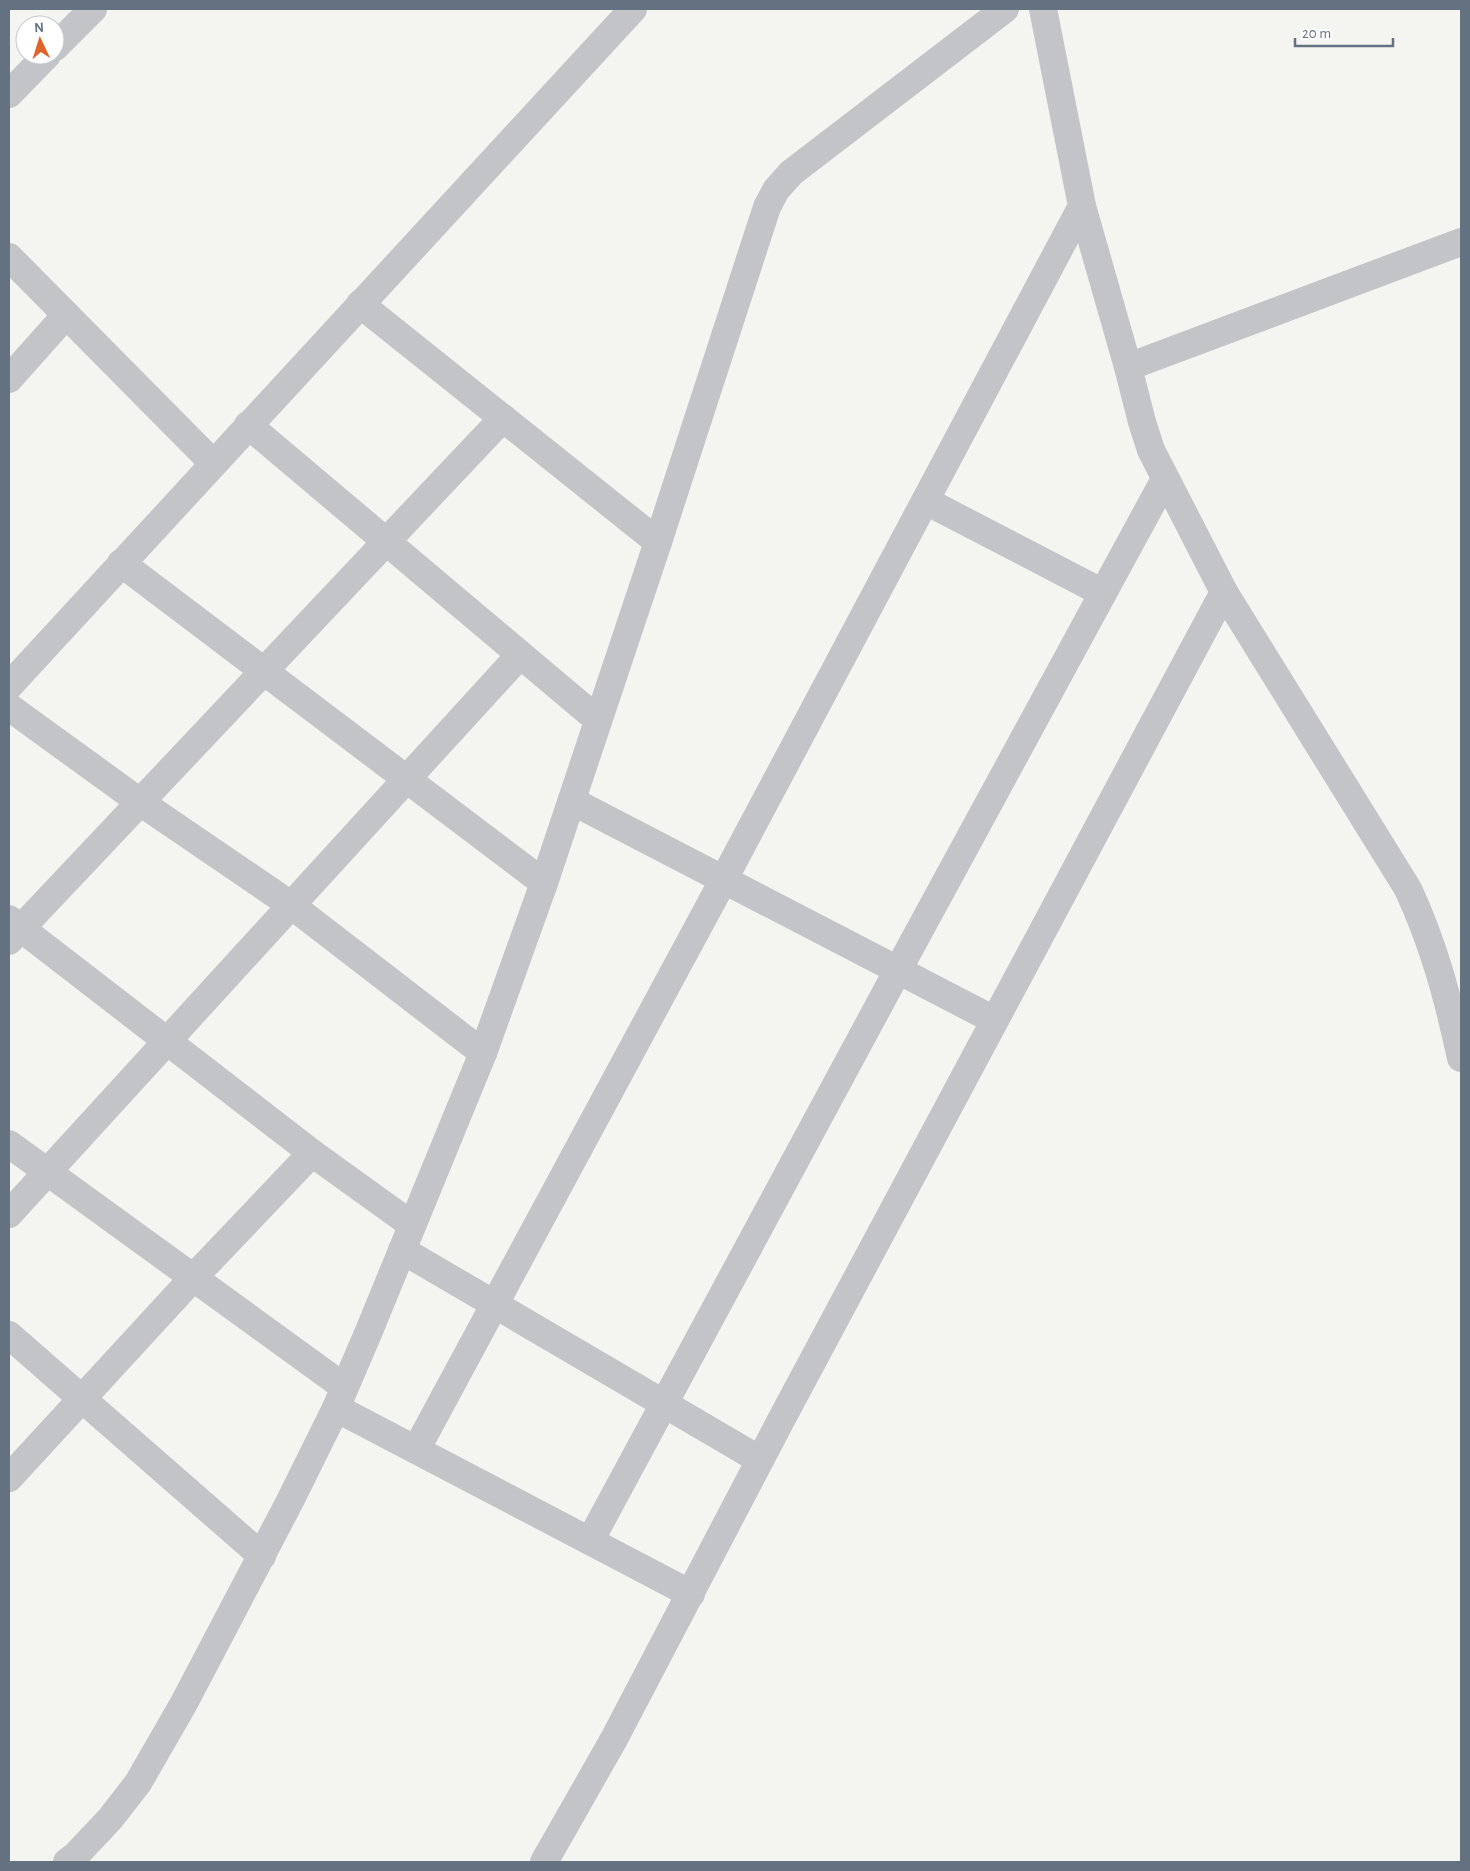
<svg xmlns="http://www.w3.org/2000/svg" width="1470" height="1871" font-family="'Alegreya Sans',sans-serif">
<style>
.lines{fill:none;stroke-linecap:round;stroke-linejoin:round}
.minor{stroke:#c2c4c8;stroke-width:28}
</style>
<rect width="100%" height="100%" fill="#f4f4f0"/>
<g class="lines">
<g class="minor">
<path d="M 1043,9 L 1082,206 L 1128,367 L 1142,422 L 1151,450 L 1224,592 L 1408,889 C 1434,945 1448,998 1461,1058"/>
<polyline points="55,47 93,9"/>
<polyline points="9,94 47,55"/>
<polyline points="9,257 213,463"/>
<polyline points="360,304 658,542"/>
<polyline points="1128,367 1461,242"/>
<polyline points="9,379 66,315"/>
<polyline points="248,425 598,720"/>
<polyline points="926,501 1103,593"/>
<polyline points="121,563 544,883"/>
<polyline points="9,686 633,9"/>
<polyline points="9,707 140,802 291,905 483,1053"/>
<polyline points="572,801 994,1020"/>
<polyline points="9,919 312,1153 412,1225"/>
<polyline points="9,941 503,418"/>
<polyline points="9,1144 344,1387"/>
<polyline points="9,1214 520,655"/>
<polyline points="402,1250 760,1460"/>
<polyline points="9,1335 262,1556"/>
<polyline points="336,1408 691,1594"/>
<polyline points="416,1450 724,879 1082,206"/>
<polyline points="9,1478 193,1278 312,1153"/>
<polyline points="590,1541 898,970 1165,479"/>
<polyline points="67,1862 75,1856 110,1819 138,1783 184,1703 290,1501 336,1408 369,1331 483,1053 544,883 658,542 767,207 776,190 791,173 1005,9"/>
<polyline points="544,1862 614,1739 780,1422 1224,592"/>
</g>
</g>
<rect width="1470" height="1871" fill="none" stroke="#647181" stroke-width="20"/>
<g transform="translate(40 40) rotate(356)"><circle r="24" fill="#ffffff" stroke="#c1c6cd"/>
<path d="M0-4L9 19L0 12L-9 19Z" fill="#dd6528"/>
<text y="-8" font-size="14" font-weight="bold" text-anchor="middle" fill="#647181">N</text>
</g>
<path d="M1295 38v8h98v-8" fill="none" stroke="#647181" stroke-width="2.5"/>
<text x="1302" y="38" font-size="15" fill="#647181" stroke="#ffffff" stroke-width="4" paint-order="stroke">20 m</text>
</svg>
